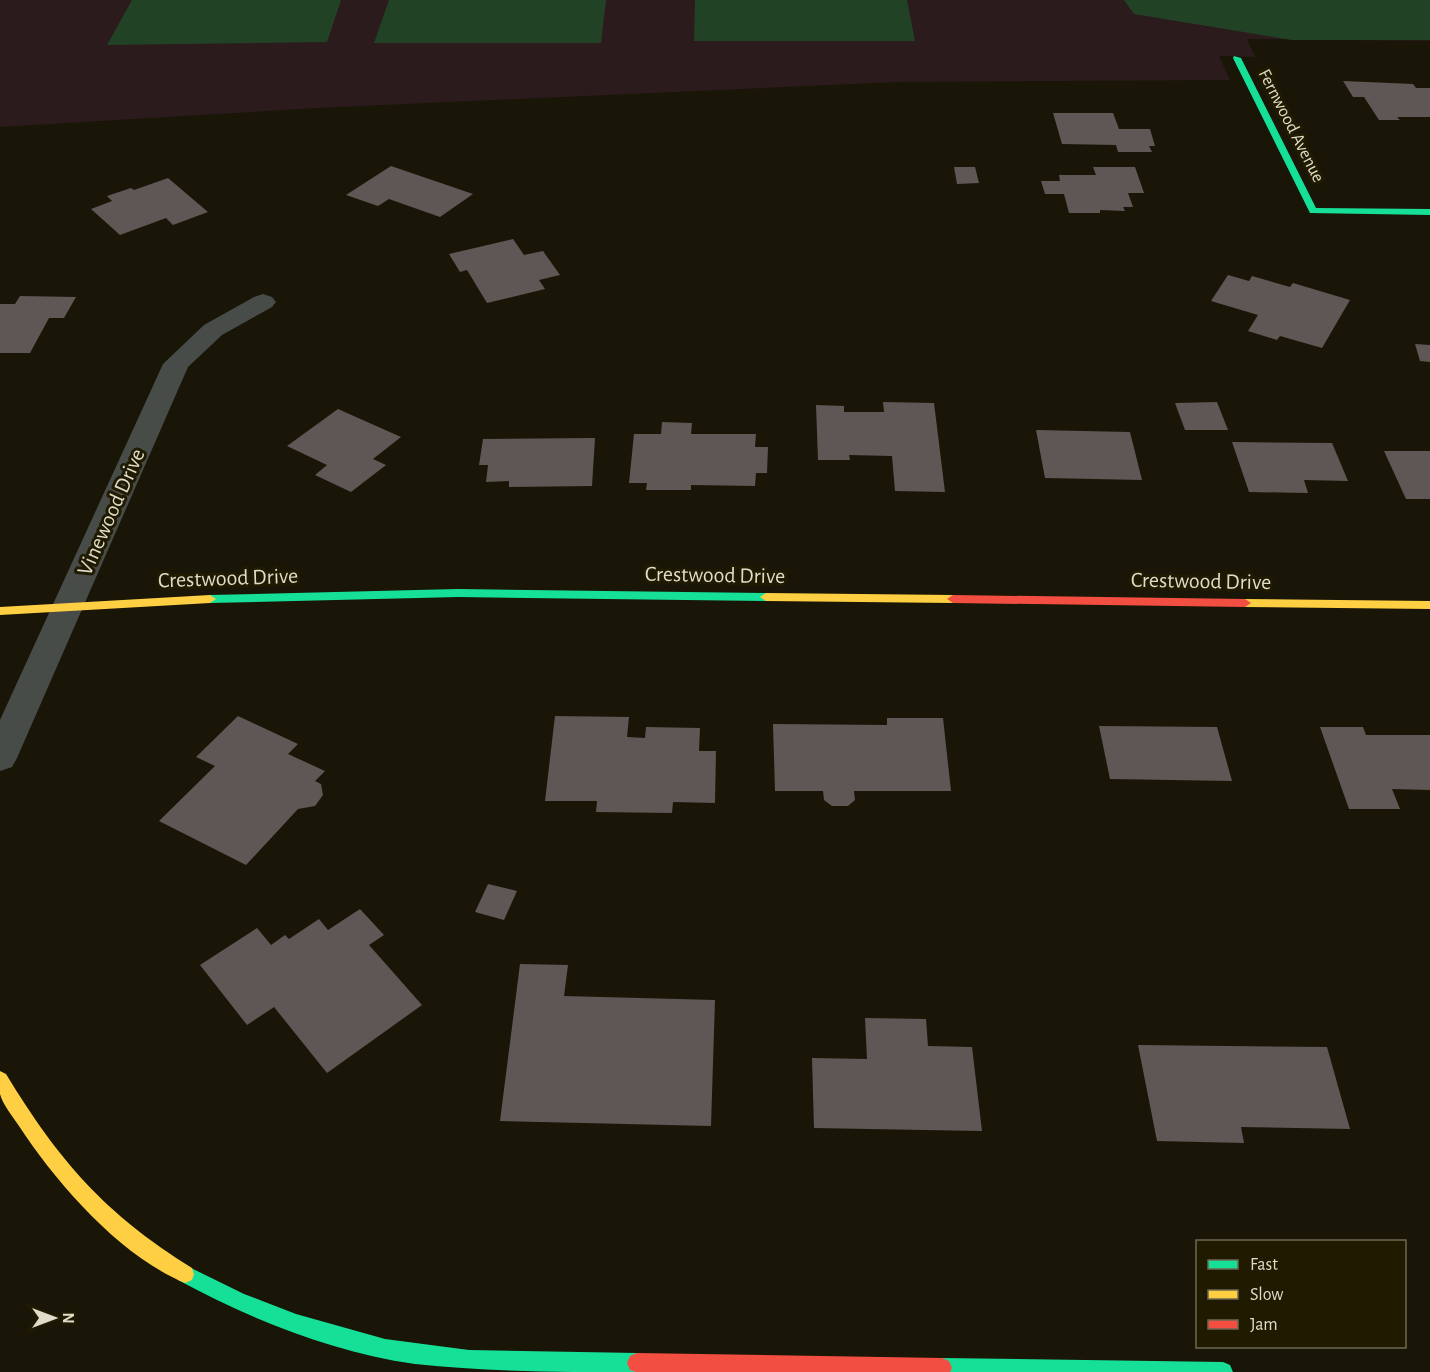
<svg xmlns="http://www.w3.org/2000/svg" width="1430" height="1372" font-family="'Alegreya Sans',sans-serif">
<style>
.education{fill:#2b1b1c}
.green{fill:#224226}
.building{fill:#5e5756}
.lines{fill:none;stroke-linecap:round;stroke-linejoin:round}
.street{fill:#484c48;fill-rule:evenodd}
.fast{fill:#16e098;fill-rule:evenodd}
.slow{fill:#ffcf43;fill-rule:evenodd}
.jam{fill:#f24e42;fill-rule:evenodd}
.labels{text-anchor:middle;dominant-baseline:central;stroke-width:6;stroke-linejoin:round;paint-order:stroke}
.far-street-label{font-size:18px;fill:#dfdcca;stroke:#201b00}
.street-label{font-size:22px;fill:#dfdcca;stroke:#201b00}
</style>
<rect width="100%" height="100%" fill="#191607"/>
<polygon class="education" points="0,0 1430,0 1430,41 1247,39 1255,57 1219,56 1230,80 897,82 317,108 0,127"/>
<g class="green">
<polygon points="132,0 341,0 327,42 107,45"/>
<polygon points="389,0 606,0 601,43 374,43"/>
<polygon points="695,0 907,0 915,41 694,41"/>
<polygon points="1124,0 1430,0 1430,40 1292,40 1134,14"/>
</g>
<g class="building">
<polygon points="1343,81 1413,84 1416,88 1430,88 1430,117 1397,117 1400,120 1379,120 1364,97 1353,97"/>
<polygon points="1053,113 1113,113 1119,129 1150,129 1155,146 1149,146 1152,152 1118,152 1116,145 1062,144"/>
<polygon points="391,166 473,194 440,217 389,199 378,206 346,195"/>
<polygon points="954,167 975,167 979,183 957,184"/>
<polygon points="1093,167 1135,167 1144,193 1128,193 1133,207 1123,207 1125,211 1100,210 1100,213 1069,213 1064,194 1045,194 1041,181 1060,181 1059,175 1096,175"/>
<polygon points="168,178 208,212 173,225 166,218 120,235 91,209 112,201 107,196 131,188 134,190"/>
<polygon points="513,239 524,255 543,251 560,275 539,280 545,289 487,303 467,270 460,272 449,254"/>
<polygon points="1228,275 1249,281 1252,276 1290,287 1293,283 1350,300 1322,348 1280,336 1277,340 1248,331 1258,315 1211,301"/>
<polygon points="20,296 76,297 64,318 49,318 30,353 0,353 0,304 15,304"/>
<polygon points="1415,344 1430,345 1430,362 1420,361"/>
<polygon points="883,402 934,403 945,492 895,491 892,456 849,455 850,460 818,460 816,405 844,406 844,412 884,412"/>
<polygon points="1217,402 1228,430 1185,430 1175,403"/>
<polygon points="338,409 401,437 373,459 386,465 351,492 315,475 327,465 287,446"/>
<polygon points="662,422 692,423 691,434 756,434 755,447 768,447 767,473 756,473 755,486 691,485 691,490 646,490 647,483 629,483 634,434 661,434"/>
<polygon points="1036,430 1130,432 1142,480 1045,478"/>
<polygon points="595,438 592,486 509,487 509,481 486,482 488,465 479,465 483,439"/>
<polygon points="1232,442 1332,443 1348,481 1304,480 1308,493 1249,492"/>
<polygon points="1384,451 1430,451 1430,499 1406,499"/>
<polygon points="238,716 298,744 288,754 325,771 315,781 321,784 323,795 315,806 298,809 246,865 159,821 215,766 196,757"/>
<polygon points="555,716 629,717 627,737 645,738 646,727 700,728 699,751 716,751 715,803 673,802 672,813 596,812 597,801 545,801"/>
<polygon points="887,718 943,718 951,791 854,791 855,800 848,806 832,806 824,800 823,791 775,791 773,724 887,725"/>
<polygon points="1099,726 1217,727 1232,781 1110,779"/>
<polygon points="1320,727 1363,727 1366,735 1430,735 1430,790 1392,789 1400,809 1349,809"/>
<polygon points="488,884 517,891 504,920 475,912"/>
<polygon points="360,909 384,935 369,945 422,1005 327,1073 274,1007 247,1025 200,965 257,928 271,945 285,935 289,939 319,919 328,930"/>
<polygon points="520,964 568,965 564,996 715,1000 711,1126 500,1121"/>
<polygon points="865,1018 926,1019 928,1046 972,1047 982,1131 814,1128 812,1058 867,1059"/>
<polygon points="1138,1045 1327,1047 1350,1129 1241,1127 1244,1143 1157,1141"/>
</g>
<g class="lines">
<polygon class="street" points="263,294 272,297 276,302 272,307 222,335 188,367 17,758 12,767 0,771 0,720 163,364 204,325 254,297"/>
<g class="fast">
<polygon points="1234,56 1241,58 1316,208 1430,209 1430,215 1310,213 1233,58"/>
<polygon points="458,589 766,593 772,597 766,601 458,597 210,603 204,599 210,595"/>
<path d="M 185,1265 L 244,1294 L 296,1314 L 385,1339 L 469,1350 L 637,1353 L 644,1356 L 647,1363 L 644,1370 L 638,1372 C 564,1372 489,1372 415,1364 C 332,1352 252,1320 178,1280 L 176,1274 L 178,1268 Z"/>
<polygon points="942,1358 1223,1362 1230,1365 1233,1372 934,1372 932,1368 935,1361"/>
</g>
<g class="slow">
<polygon points="766,593 953,595 959,599 953,603 766,601 760,597"/>
<polygon points="210,595 216,599 210,603 0,615 0,607"/>
<polygon points="1245,599 1430,601 1430,609 1245,607 1239,603"/>
<path d="M 0,1071 L 6,1074 C 59,1161 104,1213 192,1268 L 194,1274 L 192,1280 L 185,1283 C 120,1256 57,1184 19,1126 C 13,1117 3,1105 0,1094 C 0,1088 0,1078 0,1071 Z"/>
</g>
<g class="jam">
<polygon points="953,595 1245,599 1251,603 1245,607 953,603 947,599"/>
<polygon points="637,1353 942,1358 949,1361 952,1368 950,1372 636,1372 630,1370 627,1363 630,1356"/>
</g>
</g>
<g class="labels">
<g class="far-street-label">
<text transform="translate(1291 126) rotate(63)">Fernwood Avenue</text>
</g>
<g class="street-label">
<text transform="translate(111 512) rotate(-66)">Vinewood Drive</text>
<text transform="translate(715 575) rotate(1)">Crestwood Drive</text>
<text transform="translate(228 578) rotate(-2)">Crestwood Drive</text>
<text transform="translate(1201 581) rotate(1)">Crestwood Drive</text>
</g>
</g>
<rect x="1196" y="1240" width="210" height="108" fill="#201b00" stroke="#6c6851" stroke-width="1.5"/>
<rect x="1208" y="1260" width="30" height="9" fill="#16e098" stroke="#6c6851" stroke-width="1.5"/>
<text x="1250" y="1270" font-size="18" fill="#dfdcca">Fast</text>
<rect x="1208" y="1290" width="30" height="9" fill="#ffcf43" stroke="#6c6851" stroke-width="1.5"/>
<text x="1250" y="1300" font-size="18" fill="#dfdcca">Slow</text>
<rect x="1208" y="1320" width="30" height="9" fill="#f24e42" stroke="#6c6851" stroke-width="1.5"/>
<text x="1250" y="1330" font-size="18" fill="#dfdcca">Jam</text>
<g transform="translate(54 1318) rotate(90)" stroke="#201b00" stroke-width="4.5" paint-order="stroke">
<path d="M0-4.5L10 22L0 15L-10 22Z" fill="#dfdcca"/>
<text y="-9" font-size="16" font-weight="bold" text-anchor="middle" fill="#dfdcca">N</text>
</g>
</svg>
